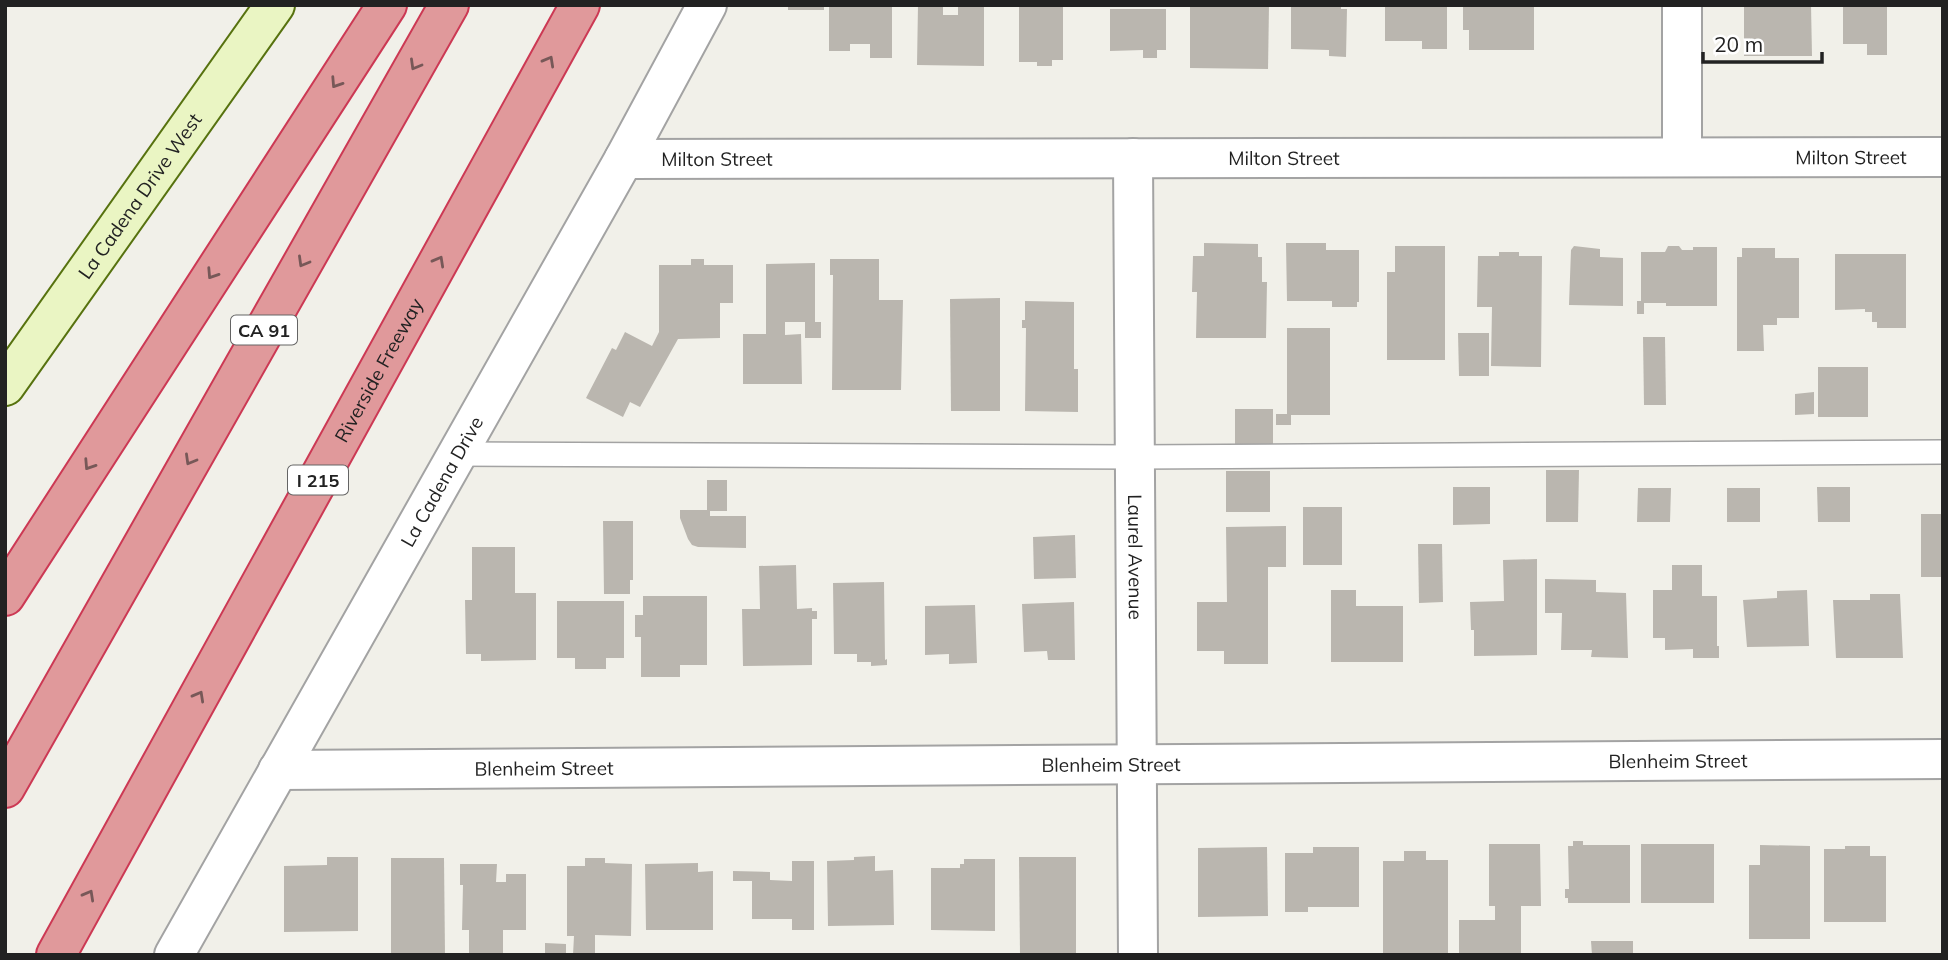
<svg xmlns="http://www.w3.org/2000/svg" width="1948" height="960" font-family="Mulish,sans-serif">
<style>
.building{fill:#bab6af}
.lines{fill:none;stroke-linecap:round;stroke-linejoin:round}
.service-casing{stroke:#a3a3a3;stroke-width:26}
.minor-casing{stroke:#a3a3a3;stroke-width:42}
.tertiary-casing{stroke:#a3a3a3;stroke-width:42}
.secondary-casing{stroke:#57720f;stroke-width:42}
.motorway-casing{stroke:#cc3954;stroke-width:42}
.service{stroke:#fff;stroke-width:23}
.minor{stroke:#fff;stroke-width:38}
.tertiary{stroke:#fff;stroke-width:38}
.secondary{stroke:#eaf5c3;stroke-width:38}
.motorway{stroke:#e0999b;stroke-width:38}
.oneway{stroke:#775858}
.labels{text-anchor:middle;dominant-baseline:central;stroke-width:6;stroke-linejoin:round;paint-order:stroke}
.shield{fill:#fff;stroke:#646464;stroke-width:2}
.shield-label{font-size:18px;font-weight:bold;fill:#222}
.street-label{font-size:19px;fill:#222;stroke:#fff}
</style>
<rect width="100%" height="100%" fill="#f1f0e9"/>
<g class="building">
<rect x="788" y="5" width="36" height="5"/>
<polygon points="829,5 892,5 892,58 870,58 870,44 850,44 850,51 829,51"/>
<polygon points="918,5 943,5 943,15 958,15 958,5 984,5 984,66 917,65"/>
<polygon points="1019,5 1063,5 1063,60 1052,60 1052,66 1037,66 1037,62 1019,62"/>
<polygon points="1190,5 1269,5 1268,69 1190,68"/>
<polygon points="1291,5 1341,5 1341,9 1347,9 1346,57 1329,56 1329,50 1291,49"/>
<polygon points="1385,5 1447,5 1447,49 1422,49 1422,41 1385,41"/>
<polygon points="1463,5 1534,5 1534,50 1469,50 1469,30 1463,30"/>
<polygon points="1744,5 1811,5 1812,56 1744,56"/>
<polygon points="1843,5 1887,5 1887,55 1867,55 1867,44 1843,44"/>
<polygon points="1110,9 1166,9 1166,50 1157,50 1157,58 1143,58 1143,50 1110,51"/>
<polygon points="1204,243 1258,244 1258,257 1262,257 1262,282 1267,282 1266,338 1196,338 1197,292 1192,292 1193,256 1204,256"/>
<polygon points="1286,243 1326,243 1326,250 1359,250 1359,302 1357,302 1357,307 1332,307 1332,301 1287,301"/>
<polygon points="1395,246 1445,246 1445,360 1387,360 1387,272 1395,272"/>
<polygon points="1574,246 1600,249 1600,257 1623,258 1623,306 1569,305 1571,250"/>
<polygon points="1668,246 1679,246 1682,250 1693,250 1693,247 1717,247 1717,306 1666,306 1666,303 1644,303 1644,314 1637,314 1637,301 1641,301 1641,252 1665,252"/>
<polygon points="1742,248 1775,248 1775,258 1799,258 1799,318 1777,318 1777,325 1763,325 1764,351 1737,351 1737,257 1742,257"/>
<polygon points="1499,252 1519,252 1519,256 1542,256 1541,367 1491,366 1492,307 1477,307 1478,256 1499,256"/>
<polygon points="1835,254 1906,254 1906,328 1877,328 1877,322 1872,322 1872,312 1865,312 1865,309 1835,310"/>
<polygon points="691,259 704,259 704,265 733,265 733,303 720,303 720,338 678,339 640,407 630,402 623,417 586,398 612,348 616,350 625,332 652,346 659,332 659,265 691,265"/>
<polygon points="830,259 879,259 879,300 903,300 901,390 832,390 833,275 830,275"/>
<polygon points="815,263 815,322 821,322 821,338 805,338 805,322 785,322 785,335 801,334 802,384 743,384 743,334 766,334 766,264"/>
<polygon points="1000,298 1000,411 951,411 950,299"/>
<polygon points="1025,301 1074,302 1074,369 1078,369 1078,412 1025,411 1026,328 1022,328 1022,320 1025,320"/>
<polygon points="1287,328 1330,328 1330,415 1291,415 1291,425 1276,425 1276,414 1287,414"/>
<polygon points="1458,333 1489,333 1489,376 1459,376"/>
<polygon points="1643,337 1665,337 1666,405 1644,405"/>
<rect x="1818" y="367" width="50" height="50"/>
<polygon points="1814,392 1814,414 1795,415 1795,394"/>
<rect x="1235" y="409" width="38" height="35"/>
<polygon points="1546,470 1579,470 1578,522 1546,522"/>
<rect x="1226" y="471" width="44" height="41"/>
<polygon points="707,480 727,480 727,511 710,511 710,516 746,516 746,548 698,547 692,545 688,539 680,518 680,510 707,510"/>
<polygon points="1453,487 1490,487 1490,524 1453,525"/>
<polygon points="1817,487 1850,487 1850,522 1818,522"/>
<polygon points="1638,488 1671,488 1670,522 1637,522"/>
<rect x="1727" y="488" width="33" height="34"/>
<rect x="1303" y="507" width="39" height="58"/>
<rect x="1921" y="514" width="22" height="63"/>
<polygon points="603,521 633,521 633,580 630,580 630,594 604,594"/>
<polygon points="1286,526 1286,567 1268,567 1268,664 1224,664 1224,651 1197,651 1197,602 1227,602 1226,527"/>
<polygon points="1075,535 1076,578 1034,579 1033,537"/>
<polygon points="1418,544 1442,544 1443,602 1419,603"/>
<polygon points="472,547 515,547 515,593 536,593 536,660 481,661 481,654 466,654 465,600 472,600"/>
<polygon points="1537,559 1537,655 1474,656 1474,630 1471,630 1470,602 1504,601 1503,560"/>
<polygon points="796,565 797,609 812,608 812,611 817,611 817,619 812,619 812,665 743,666 742,609 760,609 759,566"/>
<polygon points="1672,565 1702,565 1702,596 1717,596 1717,646 1719,646 1719,658 1693,658 1693,649 1665,650 1665,638 1653,638 1653,590 1672,590"/>
<polygon points="1545,579 1596,580 1596,592 1626,593 1628,658 1591,657 1592,650 1561,650 1562,613 1545,613"/>
<polygon points="884,582 885,660 887,659 887,665 871,666 871,662 857,662 857,654 834,654 833,583"/>
<polygon points="1331,590 1356,590 1356,606 1403,606 1403,662 1331,662"/>
<polygon points="1807,590 1809,646 1747,647 1743,600 1777,598 1777,591"/>
<polygon points="1870,594 1900,594 1903,658 1836,658 1833,600 1870,600"/>
<polygon points="643,596 707,596 707,665 680,665 680,677 641,677 641,637 635,637 635,615 643,615"/>
<polygon points="557,601 624,601 624,658 606,658 606,669 575,669 575,658 557,658"/>
<polygon points="1074,602 1075,660 1048,660 1047,651 1024,652 1022,604"/>
<polygon points="975,605 977,663 949,664 949,654 925,655 925,606"/>
<polygon points="1573,841 1583,841 1583,845 1630,845 1630,903 1568,903 1568,898 1565,898 1565,889 1569,889 1568,846 1573,846"/>
<polygon points="1489,844 1540,844 1541,906 1521,906 1521,955 1459,955 1459,920 1495,920 1495,906 1489,906"/>
<rect x="1641" y="844" width="73" height="59"/>
<polygon points="1760,845 1810,846 1810,939 1749,939 1749,865 1760,865"/>
<polygon points="1845,846 1870,846 1870,856 1886,856 1886,922 1824,922 1824,849 1845,849"/>
<polygon points="1267,847 1268,916 1198,917 1198,848"/>
<polygon points="1313,847 1359,847 1359,907 1308,907 1308,912 1285,912 1285,853 1313,853"/>
<polygon points="1404,851 1426,851 1426,860 1448,860 1448,955 1383,953 1383,861 1404,861"/>
<polygon points="875,856 875,871 893,870 894,925 828,926 827,861 854,860 854,857"/>
<polygon points="327,857 358,857 358,931 284,932 284,866 327,865"/>
<polygon points="1019,857 1076,857 1076,955 1020,955"/>
<polygon points="391,858 444,858 445,955 391,955"/>
<polygon points="585,858 605,858 605,863 632,864 631,936 595,935 595,955 573,955 574,936 567,936 567,866 585,866"/>
<polygon points="964,859 995,859 995,931 931,930 931,868 960,868 960,864 964,864"/>
<polygon points="792,861 814,861 814,930 792,930 792,919 752,919 752,881 733,881 733,871 770,872 770,880 792,881"/>
<polygon points="698,863 698,872 713,871 713,930 646,930 645,864"/>
<polygon points="460,864 497,864 496,882 506,882 506,874 526,874 526,930 503,930 503,955 469,955 469,930 462,930 463,885 460,885"/>
<polygon points="1591,941 1633,941 1633,955 1592,955"/>
<polygon points="545,943 566,944 566,955 545,955"/>
</g>
<g class="lines">
<defs>
<polyline id="service" points="456,454 1135,457 1943,452"/>
<g id="minor">
<polyline points="1682,5 1682,157"/>
<path id="s1" d="M 1133,158 L 1138,955"/>
<path id="s2" d="M 624,159 L 1943,157"/>
<path id="s3" d="M 278,770 L 1943,759"/>
</g>
<g id="tertiary">
<path id="s4" d="M 174,955 L 624,159 L 707,5"/>
</g>
<g id="secondary">
<path id="s5" d="M 5,386 L 275,5"/>
</g>
<g id="motorway">
<polyline points="5,596 387,5"/>
<polyline points="5,788 449,5"/>
<path id="s6" d="M 56,955 L 580,5"/>
</g>
</defs>
<use href="#service" class="service-casing"/>
<use href="#minor" class="minor-casing"/>
<use href="#tertiary" class="tertiary-casing"/>
<use href="#secondary" class="secondary-casing"/>
<use href="#motorway" class="motorway-casing"/>
<use href="#service" class="service"/>
<use href="#minor" class="minor"/>
<use href="#tertiary" class="tertiary"/>
<use href="#secondary" class="secondary"/>
<use href="#motorway" class="motorway"/>
</g>
<defs><path id="oneway-chevron" d="M-2-3.5L2.5 0L-2 3.5" fill="none" stroke-width="1.6" stroke-linecap="round" stroke-linejoin="round" transform="scale(1.75)"/></defs>
<g class="oneway">
<use href="#oneway-chevron" transform="translate(549 61) rotate(-61)"/>
<use href="#oneway-chevron" transform="translate(415 65) rotate(120)"/>
<use href="#oneway-chevron" transform="translate(336 83) rotate(123)"/>
<use href="#oneway-chevron" transform="translate(439 261) rotate(-61)"/>
<use href="#oneway-chevron" transform="translate(303 262) rotate(120)"/>
<use href="#oneway-chevron" transform="translate(212 274) rotate(123)"/>
<use href="#oneway-chevron" transform="translate(190 460) rotate(120)"/>
<use href="#oneway-chevron" transform="translate(89 465) rotate(123)"/>
<use href="#oneway-chevron" transform="translate(199 696) rotate(-61)"/>
<use href="#oneway-chevron" transform="translate(89 895) rotate(-61)"/>
</g>
<g class="labels">
<g class="shield">
<rect x="231" y="315.5" width="66" height="29" rx="5"/>
<rect x="288" y="465.5" width="60" height="29" rx="5"/>
</g>
<g class="shield-label">
<text x="264" y="330">CA 91</text>
<text x="318" y="480">I 215</text>
</g>
<g class="street-label">
<text stroke="none"><textPath href="#s2" startOffset="1227">Milton Street</textPath></text>
<text stroke="none"><textPath href="#s2" startOffset="660">Milton Street</textPath></text>
<text stroke="none"><textPath href="#s2" startOffset="93">Milton Street</textPath></text>
<text stroke="none"><textPath href="#s5" startOffset="233">La Cadena Drive West</textPath></text>
<text stroke="none"><textPath href="#s6" startOffset="668">Riverside Freeway</textPath></text>
<text stroke="none"><textPath href="#s4" startOffset="544">La Cadena Drive</textPath></text>
<text stroke="none"><textPath href="#s1" startOffset="399">Laurel Avenue</textPath></text>
<text stroke="none"><textPath href="#s3" startOffset="1400">Blenheim Street</textPath></text>
<text stroke="none"><textPath href="#s3" startOffset="833">Blenheim Street</textPath></text>
<text stroke="none"><textPath href="#s3" startOffset="266">Blenheim Street</textPath></text>
</g>
</g>
<rect width="1948" height="960" fill="none" stroke="#222222" stroke-width="14"/>
<path d="M1703 52v10h119v-10" fill="none" stroke="#222222" stroke-width="3.5"/>
<text x="1714" y="52" font-size="21" fill="#222222" stroke="#ffffff" stroke-width="5" paint-order="stroke">20 m</text>
</svg>
